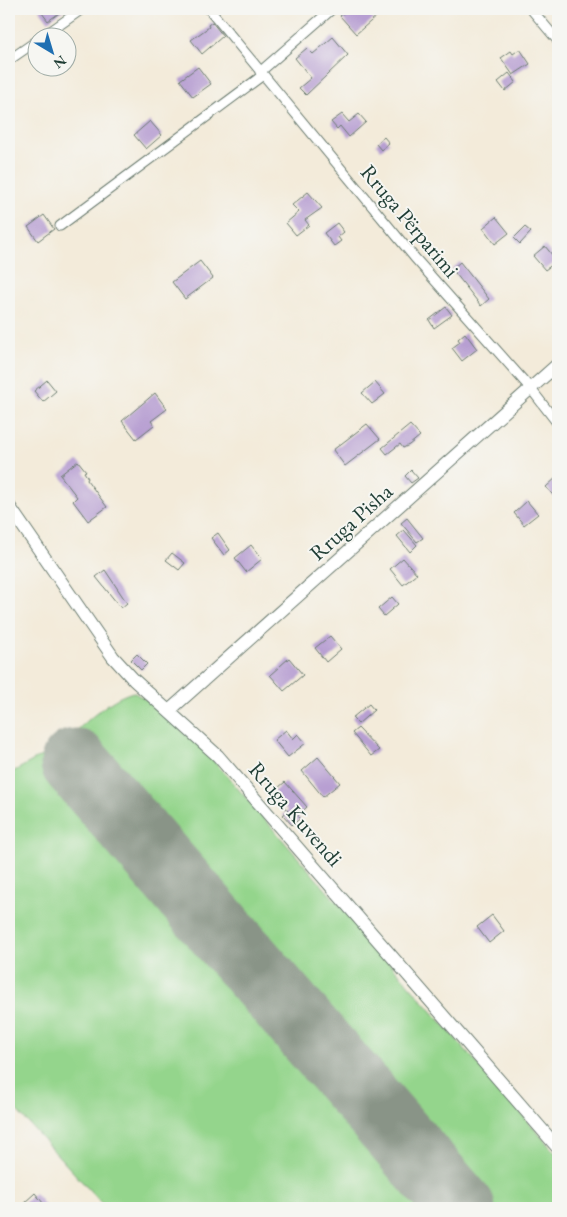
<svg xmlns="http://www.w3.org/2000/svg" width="567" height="1217" font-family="'EB Garamond',serif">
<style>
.green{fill:#94d58c;stroke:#5a8960}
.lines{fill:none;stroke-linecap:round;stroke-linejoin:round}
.runway{stroke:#899487;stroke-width:69}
.building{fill:#b79fd2}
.street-casing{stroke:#697a6e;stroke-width:11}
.secondary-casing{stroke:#697a6e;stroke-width:14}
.street{stroke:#fff;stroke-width:9}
.secondary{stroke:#fff;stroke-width:12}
.labels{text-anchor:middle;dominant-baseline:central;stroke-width:4;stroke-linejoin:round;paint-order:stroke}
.street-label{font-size:22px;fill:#1f3d34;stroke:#f6f6f2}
</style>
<rect width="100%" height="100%" fill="#f6f6f2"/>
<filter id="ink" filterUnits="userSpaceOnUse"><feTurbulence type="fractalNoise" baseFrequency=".02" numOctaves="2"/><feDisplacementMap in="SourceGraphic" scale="10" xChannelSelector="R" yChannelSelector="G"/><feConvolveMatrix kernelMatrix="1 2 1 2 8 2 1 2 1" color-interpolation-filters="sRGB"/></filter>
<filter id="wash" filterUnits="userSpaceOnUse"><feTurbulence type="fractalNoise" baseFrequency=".0096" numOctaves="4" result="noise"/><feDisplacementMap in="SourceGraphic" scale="20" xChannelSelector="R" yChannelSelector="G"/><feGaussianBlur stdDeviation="1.12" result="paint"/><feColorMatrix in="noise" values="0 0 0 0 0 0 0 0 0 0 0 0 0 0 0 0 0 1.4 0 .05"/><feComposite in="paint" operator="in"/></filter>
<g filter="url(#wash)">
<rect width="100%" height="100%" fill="#f3ebda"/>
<path class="green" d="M 133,692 L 148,701 L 206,752 L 558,1156 L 558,1208 L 106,1208 L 9,1102 L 9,774 C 27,764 46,754 63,742 C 85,725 105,700 133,692 Z"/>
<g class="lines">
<polyline class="runway" points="75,763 461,1208"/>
</g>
<g id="blocks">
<g class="building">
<polygon points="39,9 65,9 48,21"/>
<polygon points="348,9 385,9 356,34 340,16"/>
<polygon points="212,22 223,36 202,54 191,40 209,27 208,25"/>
<polygon points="333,37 348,55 306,95 299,88 311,78 295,58 307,48 313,54"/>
<polygon points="520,49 530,64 513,75 501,58 511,51 513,54"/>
<polygon points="198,67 211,84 193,97 180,80"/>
<polygon points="509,73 516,82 505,91 498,82"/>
<polygon points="342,114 349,122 359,114 366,122 349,137 340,126 337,129 331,122"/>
<polygon points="150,121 162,135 146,149 134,135"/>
<polygon points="384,137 389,143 381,150 376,144"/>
<polygon points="308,192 322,208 305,220 309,225 296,235 286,223 299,212 292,205"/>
<polygon points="44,215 54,229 38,241 28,227"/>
<polygon points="496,217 509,233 495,244 483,228"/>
<polygon points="337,223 344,232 338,237 341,241 334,246 324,233"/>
<polygon points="525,227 531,232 520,244 514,238"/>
<polygon points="545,246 557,261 545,270 533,256"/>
<polygon points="200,261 213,278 185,299 172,282"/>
<polygon points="460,262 489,299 481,306 452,269"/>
<polygon points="446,307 452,315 434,328 429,320"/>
<polygon points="465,333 477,349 462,361 452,348 460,342 458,339"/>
<polygon points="47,380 56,391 43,402 34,391"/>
<polygon points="375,382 385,394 372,404 362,393"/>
<polygon points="155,393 167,409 151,421 154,425 136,439 122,421"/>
<polygon points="367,424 380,439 345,466 333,450"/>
<polygon points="410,425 420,436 409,445 403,448 400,444 387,454 382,448"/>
<polygon points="78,461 86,471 84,472 88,478 87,480 107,507 88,521 73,501 77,497 60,475"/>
<polygon points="411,470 418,478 411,483 405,476"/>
<polygon points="558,476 558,501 546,487"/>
<polygon points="527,501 538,514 524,525 514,513"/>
<polygon points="407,518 423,538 417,542 401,523"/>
<polygon points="404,530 417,545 410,552 397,536"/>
<polygon points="218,533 230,550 224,555 211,538"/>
<polygon points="251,545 262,559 246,572 235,558"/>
<polygon points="172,553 185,563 179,570 166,560"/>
<polygon points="403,558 417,574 403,585 390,569"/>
<polygon points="105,570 127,603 121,608 96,577"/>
<polygon points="392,597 398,604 384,616 378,609"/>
<polygon points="330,636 341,649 326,662 315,648"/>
<polygon points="137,654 147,664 141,670 131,660"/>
<polygon points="289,658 303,675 284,691 270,675"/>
<polygon points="369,704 374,710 358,724 352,718"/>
<polygon points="358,728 379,750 371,756 352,733"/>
<polygon points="286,730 293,739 298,734 306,743 288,757 274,740"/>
<polygon points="318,757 340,783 323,797 302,771"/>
<polygon points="285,782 307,807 297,816 300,819 292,825 283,815 288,811 272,793"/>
<polygon points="492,915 504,931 489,943 477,927"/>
<polygon points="35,1193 47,1208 28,1208 24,1203"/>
</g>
</g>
</g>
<g filter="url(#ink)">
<use href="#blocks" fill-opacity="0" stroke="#697a6e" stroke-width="1"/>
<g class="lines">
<defs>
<g id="street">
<polyline points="209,9 414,257 531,389 558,424"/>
<polyline points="531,9 558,41"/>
<polyline points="41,38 82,9"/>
<polyline points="9,60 38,40"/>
<polyline points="260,72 332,9"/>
<polyline points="60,226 263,75"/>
</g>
<g id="secondary">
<polyline points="9,506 113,657 134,680 218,756 558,1148"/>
<polyline points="170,710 558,364"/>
</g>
</defs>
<use href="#street" class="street-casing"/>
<use href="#secondary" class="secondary-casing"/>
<use href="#street" class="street"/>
<use href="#secondary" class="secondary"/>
</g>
</g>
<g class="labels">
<g class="street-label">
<text transform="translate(410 221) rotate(50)">Rruga Përparimi</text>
<text transform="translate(351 522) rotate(-42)">Rruga Pisha</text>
<text transform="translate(296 814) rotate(49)">Rruga Kuvendi</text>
</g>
</g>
<rect width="567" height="1217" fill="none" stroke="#f6f6f2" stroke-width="30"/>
<g transform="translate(52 52) rotate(142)"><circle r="24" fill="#f6f6f2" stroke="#a0aca6"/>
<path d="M0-4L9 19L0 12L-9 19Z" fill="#1f6fb2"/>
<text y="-8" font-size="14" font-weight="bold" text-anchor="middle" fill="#1f3d34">N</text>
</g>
</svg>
